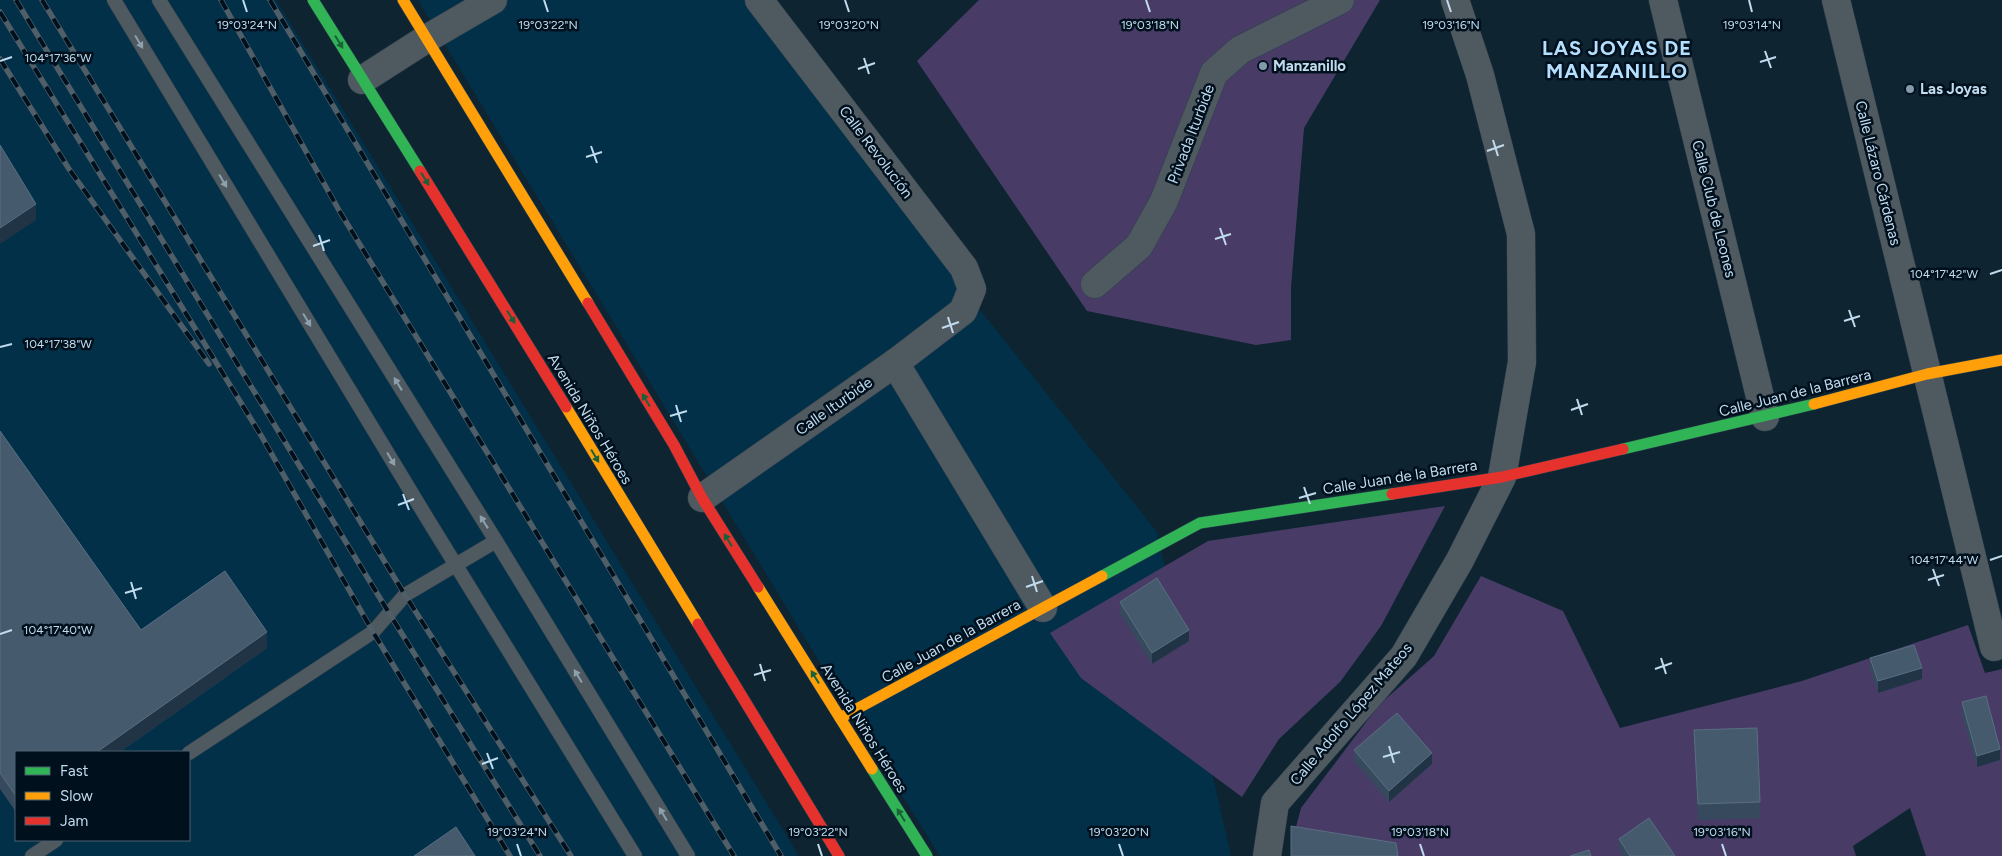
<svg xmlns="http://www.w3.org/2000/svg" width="2002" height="856" font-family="Figtree,sans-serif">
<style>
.built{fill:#023049;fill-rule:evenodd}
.green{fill:#483c67}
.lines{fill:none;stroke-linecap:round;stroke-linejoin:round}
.lane-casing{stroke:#2d404d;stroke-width:15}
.street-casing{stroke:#2d404d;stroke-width:29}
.fast-casing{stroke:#2d404d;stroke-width:12}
.slow-casing{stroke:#2d404d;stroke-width:12}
.jam-casing{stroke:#2d404d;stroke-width:12}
.lane{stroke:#4f5960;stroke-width:14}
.street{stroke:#4f5960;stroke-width:28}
.fast{stroke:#30b455;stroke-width:11}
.slow{stroke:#ff9f0a;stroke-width:11}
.jam{stroke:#e5322d;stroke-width:11}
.rail-casing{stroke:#4f5e67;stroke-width:5.5}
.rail{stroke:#00101d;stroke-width:4;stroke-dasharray:11;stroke-linecap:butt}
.wall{fill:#374a5d}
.shaded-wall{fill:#213445}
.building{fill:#465a6d;stroke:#596e81}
.oneway{fill:#8ea0ae}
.oneway2{fill:#186239}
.ticks{fill:none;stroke:#c1dbee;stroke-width:2}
.poi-dot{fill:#829bac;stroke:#00101d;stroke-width:2}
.labels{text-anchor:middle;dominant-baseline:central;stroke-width:5;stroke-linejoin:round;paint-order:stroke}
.poi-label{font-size:15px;font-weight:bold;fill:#c1dbee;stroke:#00101d;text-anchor:start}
.street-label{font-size:15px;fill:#c1dbee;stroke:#00101d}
.district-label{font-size:20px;font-weight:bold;letter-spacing:1px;fill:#b5dffe;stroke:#00101d}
.ticks-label{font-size:12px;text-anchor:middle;fill:#c1dbee;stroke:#00101d;stroke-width:5;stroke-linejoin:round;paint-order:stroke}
</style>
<rect width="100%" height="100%" fill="#0e2431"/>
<g class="built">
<path d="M 0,0 L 276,0 L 799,856 L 0,856 ZM 16,752 L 189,752 L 189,840 L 16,840 Z"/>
<polygon points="418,0 746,0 981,311 1157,532 1231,856 940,856 865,737"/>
</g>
<g class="green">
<polygon points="979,0 1380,0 1304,128 1291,287 1291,340 1256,345 1087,311 917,61"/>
<polygon points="1445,506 1381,626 1340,682 1279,739 1242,797 1081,678 1050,633 1208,541"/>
<polygon points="1481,576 1563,611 1620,728 1802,681 1968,625 1985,673 2002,669 2002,856 1926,856 1910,808 1853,846 1856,856 1352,856 1291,846 1301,808 1379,705 1434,656"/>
</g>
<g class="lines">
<defs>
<g id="lane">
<polyline points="114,0 425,515 635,856"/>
<polyline points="159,0 496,541 688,856"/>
<polyline points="189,753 373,632 405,595 496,541"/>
<polyline points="32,856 56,840"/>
</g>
<g id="street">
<polyline points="1663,0 1765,417"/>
<polyline points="1836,0 1994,647"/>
<polyline points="362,80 426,39 493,0"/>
<polyline points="1095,284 1139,246 1164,201 1214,73 1240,50 1340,0"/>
<polyline points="895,363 1043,608"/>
<polyline points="702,498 895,363 963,311 972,289 964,268 759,0"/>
<polyline points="1267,856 1275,803 1404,656 1460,560 1502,477 1522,362 1521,234 1480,75 1455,0"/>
</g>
<g id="fast">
<polyline points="313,0 420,171"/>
<polyline points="1623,449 1814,404"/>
<polyline points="1102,576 1200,523 1392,494"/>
<polyline points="872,769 927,856"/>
</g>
<g id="slow">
<polyline points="403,0 588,303"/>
<polyline points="1814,404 1927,374 2002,360"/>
<polyline points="566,407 698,624"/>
<polyline points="758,587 872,769"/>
<polyline points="840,718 1102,576"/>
</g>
<g id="jam">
<polyline points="420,171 566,407"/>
<polyline points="588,303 674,445 702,498 758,587"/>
<polyline points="1392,494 1502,477 1623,449"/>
<polyline points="698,624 839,856"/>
</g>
</defs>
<use href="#lane" class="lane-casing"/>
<use href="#street" class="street-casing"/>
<use href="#fast" class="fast-casing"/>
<use href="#slow" class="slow-casing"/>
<use href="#jam" class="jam-casing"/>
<use href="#lane" class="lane"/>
<use href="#street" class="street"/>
<use href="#fast" class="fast"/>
<use href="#slow" class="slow"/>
<use href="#jam" class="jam"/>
<defs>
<g id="rail">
<polyline points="16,0 389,613 540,856"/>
<polyline points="42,0 405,595 571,856"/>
<polyline points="221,0 340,212 734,856"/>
<polyline points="270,0 781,856"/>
<polyline points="0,12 262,437 373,632 510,856"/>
<polyline points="0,59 69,169 209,364"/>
</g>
</defs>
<use href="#rail" class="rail-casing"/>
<use href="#rail" class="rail"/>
</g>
<g class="wall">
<polygon points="0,431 141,630 267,648 120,752 16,752 16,812 0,789"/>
<polygon points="1120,602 1189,641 1152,664 1120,613"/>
<polygon points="1870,658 1922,679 1878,693 1870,669"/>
<polygon points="1962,702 2000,760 1977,767 1962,714"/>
<polygon points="1694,730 1760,802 1760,818 1698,820"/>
<polygon points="1354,750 1432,764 1389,802 1354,761"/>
<polygon points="1619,839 1675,856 1623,856 1619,850"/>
</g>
<g class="shaded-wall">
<polygon points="36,204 36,220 0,244 0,228"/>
<polygon points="1189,630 1189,641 1152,664 1152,653"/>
<polygon points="267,632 267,648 120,752 97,752"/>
<polygon points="1922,668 1922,679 1878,693 1878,681"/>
<polygon points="2000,749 2000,760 1977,767 1977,756"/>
<polygon points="1432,753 1432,764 1389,802 1389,791"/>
</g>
<g class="building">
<polygon points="0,145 36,204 0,228"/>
<polygon points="0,431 141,630 225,571 267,632 97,752 16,752 16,796 0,773"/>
<polygon points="1157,578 1189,630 1152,653 1120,602"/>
<polygon points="1914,645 1922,668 1878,681 1870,658"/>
<polygon points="1986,696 2000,749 1977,756 1962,702"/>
<polygon points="1397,713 1432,753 1389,791 1354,750"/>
<polygon points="1757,728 1760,802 1698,804 1694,730"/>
<polygon points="1649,818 1675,856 1630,856 1619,839"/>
<polygon points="1291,826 1396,843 1398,856 1291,856"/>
<polygon points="456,827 475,856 414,856"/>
<polygon points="1589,850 1591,856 1570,856"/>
</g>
<defs><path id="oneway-solid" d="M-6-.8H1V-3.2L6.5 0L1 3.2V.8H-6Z" transform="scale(1.25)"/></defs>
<g class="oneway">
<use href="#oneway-solid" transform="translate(139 42) rotate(59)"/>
<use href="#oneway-solid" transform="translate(223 181) rotate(59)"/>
<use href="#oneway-solid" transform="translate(307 320) rotate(59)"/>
<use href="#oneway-solid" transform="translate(398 384) rotate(-122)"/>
<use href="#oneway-solid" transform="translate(391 459) rotate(59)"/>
<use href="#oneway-solid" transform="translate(484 522) rotate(-122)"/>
<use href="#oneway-solid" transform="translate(578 676) rotate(-121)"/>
<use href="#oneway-solid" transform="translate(663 814) rotate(-121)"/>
</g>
<g class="oneway2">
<use href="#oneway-solid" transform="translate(339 42) rotate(58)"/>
<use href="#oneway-solid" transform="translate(425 179) rotate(58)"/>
<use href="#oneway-solid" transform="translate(511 317) rotate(58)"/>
<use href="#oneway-solid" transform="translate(646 400) rotate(-121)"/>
<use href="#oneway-solid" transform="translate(595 456) rotate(59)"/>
<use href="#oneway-solid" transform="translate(728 540) rotate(-122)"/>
<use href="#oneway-solid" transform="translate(815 677) rotate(-122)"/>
<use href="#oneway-solid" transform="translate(901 815) rotate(-122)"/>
</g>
<path class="ticks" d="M 243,0 L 247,12M 544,0 L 548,12M 845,0 L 849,12M 1146,0 L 1150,12M 1447,0 L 1451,12M 1749,0 L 1752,12M 1765,51 L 1771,68M 864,58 L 869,74M 0,61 L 12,57M 1760,62 L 1776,57M 858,69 L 875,63M 1493,140 L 1498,156M 591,146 L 597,163M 1487,151 L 1504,145M 586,157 L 602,152M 1220,228 L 1226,245M 319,235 L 324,251M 1215,239 L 1231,234M 313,246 L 330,240M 1990,274 L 2002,270M 1849,310 L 1855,327M 948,317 L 953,333M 1844,321 L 1860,316M 942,328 L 959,322M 0,347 L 12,344M 1577,399 L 1582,415M 676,405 L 681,422M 1571,410 L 1588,404M 670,416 L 687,411M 1304,487 L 1310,504M 403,494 L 409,510M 1299,498 L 1316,493M 398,505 L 414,499M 1990,560 L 2002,556M 1933,569 L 1939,586M 1032,576 L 1037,592M 1928,580 L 1944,575M 131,582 L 136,599M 1026,587 L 1043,581M 125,593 L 142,588M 0,634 L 12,630M 1661,658 L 1666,674M 760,664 L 765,681M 1655,669 L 1672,663M 754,675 L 771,670M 1389,746 L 1394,763M 487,753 L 493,769M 1383,757 L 1400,752M 482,764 L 498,758M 517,844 L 521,856M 818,844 L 822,856M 1119,844 L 1123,856M 1420,844 L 1424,856M 1722,844 L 1726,856"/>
<g class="poi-dot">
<circle cx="1263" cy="66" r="5"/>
<circle cx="1910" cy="89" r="5"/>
</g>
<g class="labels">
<g class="poi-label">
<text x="1273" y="66">Manzanillo</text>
<text x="1920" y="89">Las Joyas</text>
</g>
<g class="street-label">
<text transform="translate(1191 134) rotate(-69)">Privada Iturbide</text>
<text transform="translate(876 152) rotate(53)">Calle Revolución</text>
<text transform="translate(1878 173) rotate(76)">Calle Lázaro Cárdenas</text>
<text transform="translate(1714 209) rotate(76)">Calle Club de Leones</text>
<text transform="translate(1795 393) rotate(-14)">Calle Juan de la Barrera</text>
<text transform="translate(834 406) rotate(-35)">Calle Iturbide</text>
<text transform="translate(590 419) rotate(59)">Avenida Niños Héroes</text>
<text transform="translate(1400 477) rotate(-9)">Calle Juan de la Barrera</text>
<text transform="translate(951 641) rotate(-29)">Calle Juan de la Barrera</text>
<text transform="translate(1351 714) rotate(-50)">Calle Adolfo López Mateos</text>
<text transform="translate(864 728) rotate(58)">Avenida Niños Héroes</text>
</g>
<g class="district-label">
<text x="1617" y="48">LAS JOYAS DE<tspan x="1617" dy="23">MANZANILLO</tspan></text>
</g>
</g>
<g class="ticks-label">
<text x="247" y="29">19°03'24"N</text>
<text x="548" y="29">19°03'22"N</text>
<text x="849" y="29">19°03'20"N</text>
<text x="1150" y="29">19°03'18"N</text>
<text x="1451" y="29">19°03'16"N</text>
<text x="1752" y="29">19°03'14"N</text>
<text x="58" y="62">104°17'36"W</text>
<text x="1944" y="278">104°17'42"W</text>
<text x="58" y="348">104°17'38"W</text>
<text x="1944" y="564">104°17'44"W</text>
<text x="58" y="634">104°17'40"W</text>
<text x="517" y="836">19°03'24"N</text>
<text x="818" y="836">19°03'22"N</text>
<text x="1119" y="836">19°03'20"N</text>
<text x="1420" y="836">19°03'18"N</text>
<text x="1722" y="836">19°03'16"N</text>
</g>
<rect x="15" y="751" width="175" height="90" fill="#00101d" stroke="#4d6171"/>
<rect x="25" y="767" width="25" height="8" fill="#30b455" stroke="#4d6171"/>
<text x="60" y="776" font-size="15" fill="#c1dbee">Fast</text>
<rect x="25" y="792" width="25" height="8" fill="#ff9f0a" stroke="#4d6171"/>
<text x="60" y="801" font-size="15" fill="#c1dbee">Slow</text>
<rect x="25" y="817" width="25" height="8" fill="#e5322d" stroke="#4d6171"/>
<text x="60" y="826" font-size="15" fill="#c1dbee">Jam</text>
</svg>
